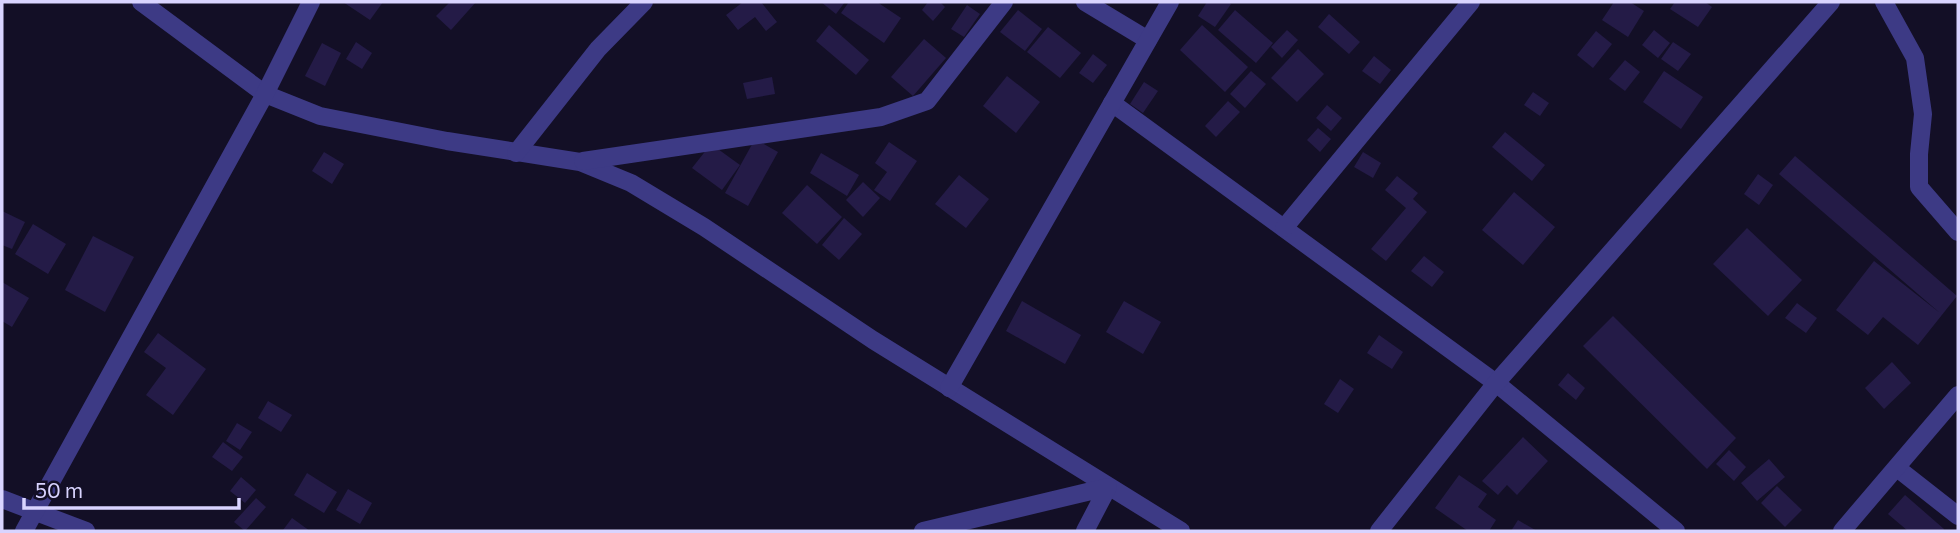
<svg xmlns="http://www.w3.org/2000/svg" width="1960" height="533" font-family="Commissioner,sans-serif">
<style>
.building{fill:#241b47}
.lines{fill:none;stroke-linecap:round;stroke-linejoin:round}
.minor{stroke:#3d3a85;stroke-width:18}
</style>
<rect width="100%" height="100%" fill="#130f26"/>
<g class="building">
<polygon points="343,2 383,2 370,20"/>
<polygon points="450,2 476,2 451,30 436,16"/>
<polygon points="743,2 761,2 777,22 766,31 755,17 738,30 726,15"/>
<polygon points="821,2 845,2 836,14"/>
<polygon points="849,2 877,2 901,18 884,43 841,13"/>
<polygon points="928,2 940,2 945,7 933,21 922,10"/>
<polygon points="1207,2 1228,2 1231,4 1215,27 1198,16"/>
<polygon points="1614,2 1630,2 1644,11 1628,37 1602,20"/>
<polygon points="1675,2 1705,2 1712,7 1698,27 1670,9"/>
<polygon points="967,5 980,14 964,37 951,29"/>
<polygon points="1018,10 1042,29 1025,51 1000,32"/>
<polygon points="1235,10 1273,43 1256,63 1218,30"/>
<polygon points="1329,14 1360,42 1349,54 1318,27"/>
<polygon points="829,25 869,60 856,75 816,41"/>
<polygon points="1202,25 1248,67 1225,92 1180,50"/>
<polygon points="1048,27 1081,53 1060,78 1027,52"/>
<polygon points="1287,30 1298,40 1282,58 1271,47"/>
<polygon points="1654,30 1670,43 1658,58 1642,45"/>
<polygon points="1596,31 1612,44 1593,68 1577,55"/>
<polygon points="924,39 946,58 913,96 891,77"/>
<polygon points="356,42 372,53 362,69 346,59"/>
<polygon points="1673,42 1691,54 1678,71 1661,59"/>
<polygon points="322,43 341,53 325,86 305,76"/>
<polygon points="1298,49 1324,74 1297,102 1271,78"/>
<polygon points="1093,54 1107,65 1093,83 1079,73"/>
<polygon points="1374,56 1391,70 1380,84 1362,71"/>
<polygon points="1625,60 1640,72 1625,91 1609,79"/>
<polygon points="1251,71 1266,84 1245,108 1230,94"/>
<polygon points="1664,71 1703,97 1681,129 1643,102"/>
<polygon points="1007,76 1040,102 1016,133 983,106"/>
<polygon points="772,77 775,94 747,99 743,83"/>
<polygon points="1144,82 1158,91 1143,113 1130,104"/>
<polygon points="1533,92 1549,103 1540,116 1524,105"/>
<polygon points="1228,101 1240,112 1216,137 1205,126"/>
<polygon points="1327,105 1342,118 1331,131 1316,118"/>
<polygon points="1318,128 1331,139 1320,152 1307,140"/>
<polygon points="1505,132 1545,165 1532,181 1492,147"/>
<polygon points="755,139 778,152 748,206 725,193"/>
<polygon points="889,142 917,161 890,201 874,190 887,172 875,163"/>
<polygon points="711,144 740,165 722,190 692,168"/>
<polygon points="324,152 344,164 332,184 312,171"/>
<polygon points="1363,152 1381,163 1373,178 1354,167"/>
<polygon points="821,153 859,175 847,196 810,173"/>
<polygon points="1795,156 1957,296 1918,345 1883,317 1868,335 1836,310 1874,261 1940,313 1779,174"/>
<polygon points="1758,174 1773,185 1759,205 1744,194"/>
<polygon points="959,175 989,199 966,228 935,204"/>
<polygon points="1397,176 1418,193 1413,199 1427,212 1386,261 1371,249 1406,208 1385,190"/>
<polygon points="863,182 880,198 863,217 846,200"/>
<polygon points="807,185 842,217 817,244 782,213"/>
<polygon points="1514,192 1555,227 1523,265 1482,230"/>
<polygon points="2,211 25,222 12,249 2,245"/>
<polygon points="844,218 862,234 839,260 822,245"/>
<polygon points="33,224 66,244 48,274 15,254"/>
<polygon points="1747,228 1802,280 1768,316 1713,264"/>
<polygon points="93,236 134,257 105,312 65,290"/>
<polygon points="1424,256 1444,272 1432,287 1411,271"/>
<polygon points="2,282 29,298 12,327 2,321"/>
<polygon points="1022,301 1081,335 1065,364 1006,331"/>
<polygon points="1124,301 1161,322 1143,354 1106,332"/>
<polygon points="1797,303 1817,318 1806,333 1785,318"/>
<polygon points="1613,316 1736,438 1707,469 1583,346"/>
<polygon points="158,333 206,369 173,415 146,395 166,368 144,352"/>
<polygon points="1379,335 1403,352 1392,369 1367,353"/>
<polygon points="1892,362 1911,383 1884,409 1865,388"/>
<polygon points="1568,373 1585,388 1576,400 1558,385"/>
<polygon points="1340,379 1354,389 1338,413 1324,404"/>
<polygon points="268,401 292,415 281,432 258,418"/>
<polygon points="237,423 252,432 240,450 226,441"/>
<polygon points="1523,437 1548,461 1517,495 1507,485 1498,495 1482,481"/>
<polygon points="223,442 243,457 232,471 212,457"/>
<polygon points="1729,450 1746,467 1734,481 1716,464"/>
<polygon points="1769,459 1785,477 1757,501 1741,483"/>
<polygon points="307,473 337,492 324,513 294,495"/>
<polygon points="1459,475 1487,494 1478,507 1496,520 1489,531 1468,531 1435,508"/>
<polygon points="241,477 256,490 245,503 230,491"/>
<polygon points="1777,486 1802,510 1785,527 1761,503"/>
<polygon points="348,489 372,503 360,524 336,510"/>
<polygon points="1905,495 1944,529 1943,531 1908,531 1888,514"/>
<polygon points="256,498 266,507 245,531 234,522"/>
<polygon points="292,518 310,531 283,530"/>
<polygon points="1518,520 1537,531 1511,531"/>
</g>
<g class="lines">
<g class="minor">
<polyline points="141,2 265,94 320,116 447,141 580,162 631,183 704,227 873,340 1181,531"/>
<polyline points="1085,2 1148,40"/>
<polyline points="1884,2 1915,58 1923,114 1919,154 1919,187 1958,232"/>
<polyline points="1112,103 1496,383 1676,531"/>
<polyline points="516,153 598,49 644,2"/>
<polyline points="583,161 881,117 927,101 1004,2"/>
<polyline points="1284,228 1471,2"/>
<polyline points="949,388 1170,2"/>
<polyline points="1897,468 1958,516"/>
<polyline points="2,499 86,531"/>
<polyline points="24,531 265,94 311,2"/>
<polyline points="923,531 1108,487 1085,531"/>
<polyline points="1379,531 1496,383 1831,2"/>
<polyline points="1842,531 1958,395"/>
</g>
</g>
<rect width="1960" height="533" fill="none" stroke="#d9d4ff" stroke-width="7"/>
<path d="M24 498v10h215v-10" fill="none" stroke="#d9d4ff" stroke-width="3.5"/>
<text x="35" y="498" font-size="21" fill="#d9d4ff" stroke="#130f26" stroke-width="5" paint-order="stroke">50 m</text>
</svg>
